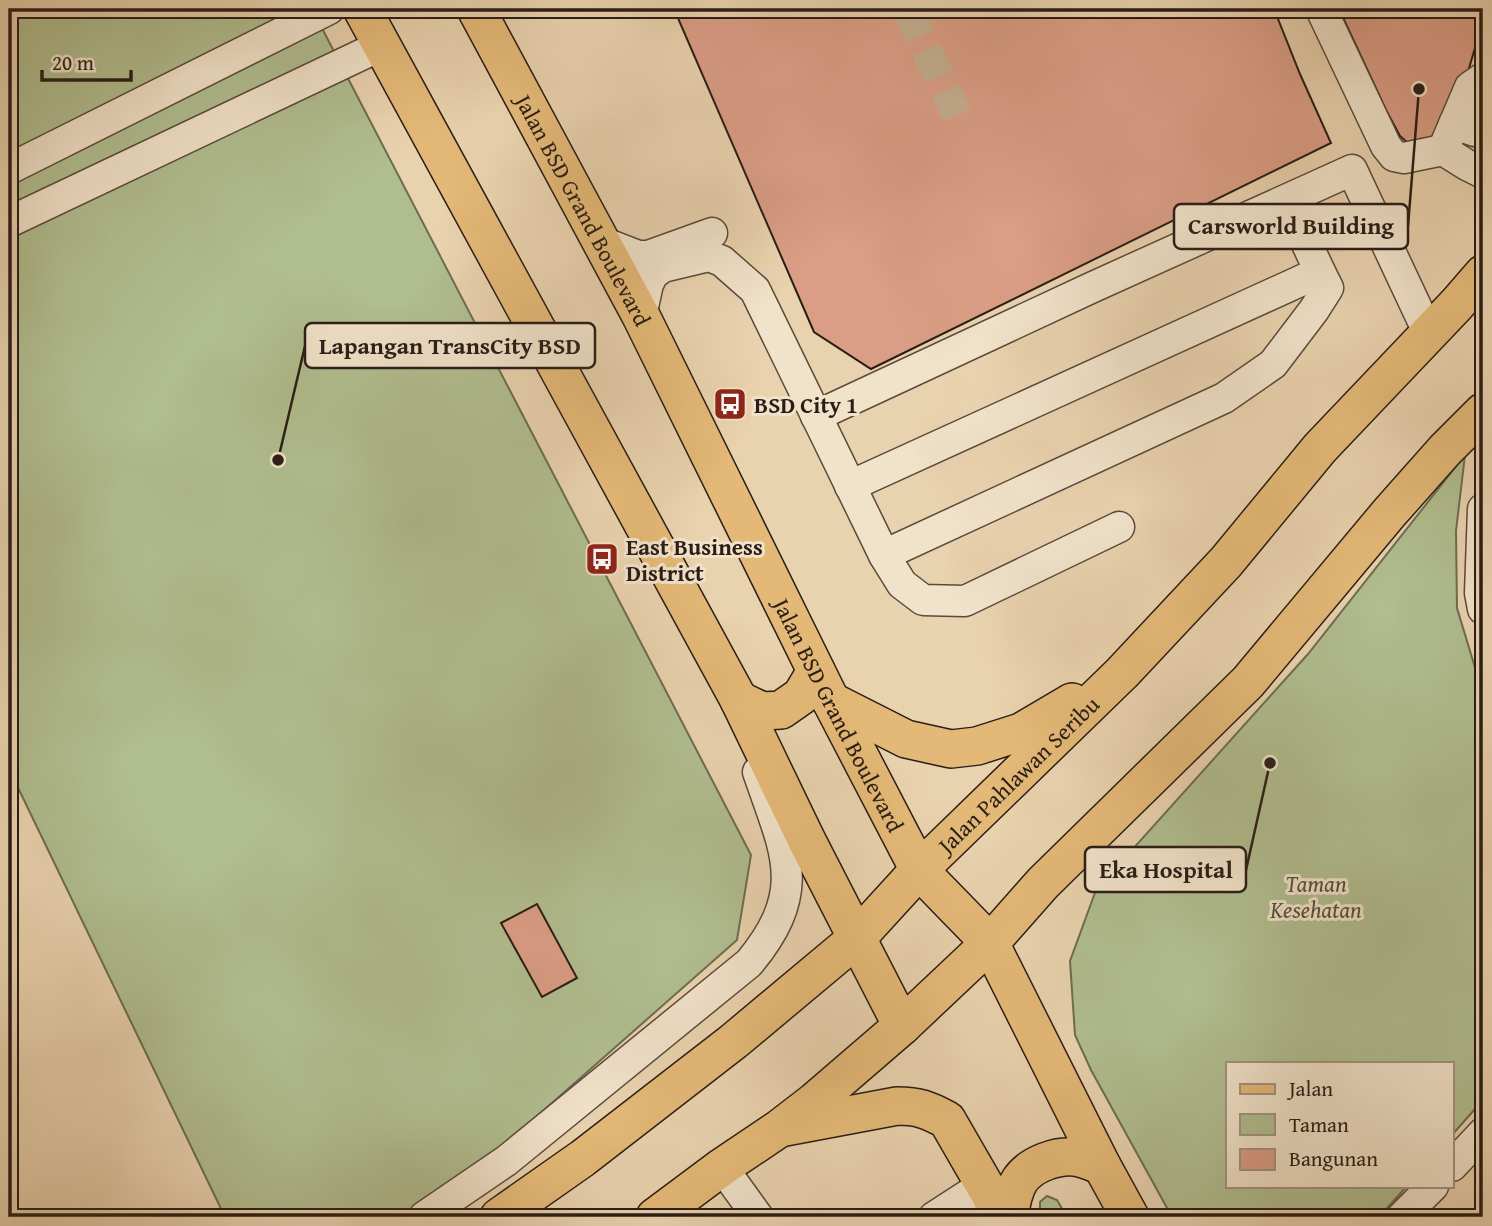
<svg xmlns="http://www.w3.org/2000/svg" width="1492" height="1226" font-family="'Gentium Book Plus',serif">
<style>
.green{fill:#b0bd8f;stroke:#6c6d52;stroke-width:2}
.building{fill:#da9d85;stroke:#291d16;stroke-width:2}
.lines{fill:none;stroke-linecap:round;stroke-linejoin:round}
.minor-tunnel{stroke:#c3ae90;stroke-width:30;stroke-dasharray:30 15;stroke-linecap:butt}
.minor-casing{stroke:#594a3c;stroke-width:33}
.major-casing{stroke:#291d16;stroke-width:40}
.minor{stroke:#f1e2ca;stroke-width:30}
.major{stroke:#e4b977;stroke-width:37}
.labels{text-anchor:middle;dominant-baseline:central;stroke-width:6;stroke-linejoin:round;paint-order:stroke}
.street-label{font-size:23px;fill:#291d16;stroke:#f1e2ca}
.poi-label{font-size:23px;font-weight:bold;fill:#291d16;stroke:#f1e2ca;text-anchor:start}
.park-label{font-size:23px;font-style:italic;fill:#524d3a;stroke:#f1e2ca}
.leader{fill:none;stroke:#291d16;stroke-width:2.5}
.callout-dot{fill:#291d16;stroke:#f1e2ca;stroke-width:2.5}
.callout{fill:#f1e2ca;stroke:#291d16;stroke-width:2.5}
.callout-label{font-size:24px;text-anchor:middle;font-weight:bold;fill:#291d16}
</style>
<rect width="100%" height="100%" fill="#e9d2ae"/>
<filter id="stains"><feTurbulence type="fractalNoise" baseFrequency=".00286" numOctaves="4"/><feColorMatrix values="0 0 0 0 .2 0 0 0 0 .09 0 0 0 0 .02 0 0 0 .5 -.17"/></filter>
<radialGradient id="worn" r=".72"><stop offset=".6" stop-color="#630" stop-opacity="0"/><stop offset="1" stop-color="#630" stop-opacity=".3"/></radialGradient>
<g class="green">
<polygon points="9,9 312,9 751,855 737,940 510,1140 401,1217 225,1217 9,769"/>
<polygon points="1465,455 1456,531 1457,608 1483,694 1483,1100 1452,1135 1452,1063 1228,1063 1228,1186 1407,1186 1379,1217 1172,1217 1091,1070 1075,1035 1070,961 1096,890 1308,654"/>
<polygon points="1047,1196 1057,1200 1067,1217 1043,1217 1040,1212 1040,1202"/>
</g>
<g class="building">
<polygon points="674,9 1274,9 1300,74 1331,143 871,369 814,332"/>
<polygon points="1339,9 1483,9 1483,47 1475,48 1467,75 1433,137 1422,147 1411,146 1400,136 1386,110"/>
<polygon points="537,904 577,978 542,997 501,923"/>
</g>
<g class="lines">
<polyline class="minor-tunnel" points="907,9 957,115"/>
<defs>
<g id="minor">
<polyline points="1321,9 1386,146 1394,156 1404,158 1443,150 1467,165 1483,173"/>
<polyline points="1454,124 1475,131 1483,129"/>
<polyline points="1443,150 1470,87 1483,78"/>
<polyline points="9,169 329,9"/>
<polyline points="9,222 382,45"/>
<polyline points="602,242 638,256 648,256 712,233"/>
<polyline points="641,316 648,284 653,274 663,267 709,256 722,261 755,290 884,555 1224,398 1273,364 1314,310 1328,288 1320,272"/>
<polyline points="816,416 1093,287 1352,170 1429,334"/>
<polyline points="850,486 1320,272 1287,201"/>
<polyline points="1483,509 1480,593 1483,609"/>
<polyline points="884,555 902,584 923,600 965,601 1119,527"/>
<polyline points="1452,1166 1483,1133"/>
<polyline points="722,1167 758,1217"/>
<path d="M 424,1217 L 506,1161 L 749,963 C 810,890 785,851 758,772"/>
<polyline points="934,1217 985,1184"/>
<polyline points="1402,1217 1433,1186"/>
</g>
<g id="major">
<polyline points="362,9 739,700 807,841 902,1026"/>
<path id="s1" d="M 476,9 L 641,316 L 831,701 L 919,870 L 990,943 L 1102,1166 L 1130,1217"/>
<polyline points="739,700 762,711 781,710 801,696 816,671"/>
<polyline points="831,701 906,739 951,749 977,746 1021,732 1072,702"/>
<path d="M 785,1127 L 897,1106 C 919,1106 928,1110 947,1120 L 1003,1217"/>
<path id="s2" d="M 499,1217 L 583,1158 L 734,1041 L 856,939 L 919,870 L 1122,673 L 1226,562 L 1320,448 L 1457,304 L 1483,274"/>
<polyline points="655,1217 722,1167 780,1128 815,1101 902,1026 990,943 1043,883 1248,682 1390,512 1445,450 1483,412"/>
<path d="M 1009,1217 C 1011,1205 1013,1191 1020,1180 C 1031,1164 1057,1155 1075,1157 C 1084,1158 1094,1163 1102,1166"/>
</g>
</defs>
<use href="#minor" class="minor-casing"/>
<use href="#major" class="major-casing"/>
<use href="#minor" class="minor"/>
<use href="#major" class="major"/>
</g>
<defs>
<symbol id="bus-square" viewBox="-11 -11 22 22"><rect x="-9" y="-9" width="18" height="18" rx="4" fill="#8f2418" stroke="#f1e2ca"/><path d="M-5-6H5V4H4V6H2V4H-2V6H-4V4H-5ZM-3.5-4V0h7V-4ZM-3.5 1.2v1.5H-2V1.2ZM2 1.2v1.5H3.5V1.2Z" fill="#fff"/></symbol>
</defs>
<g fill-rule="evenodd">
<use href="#bus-square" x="711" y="385" width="38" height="38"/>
<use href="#bus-square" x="583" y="540" width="38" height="38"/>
</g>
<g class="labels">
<g class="street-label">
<text stroke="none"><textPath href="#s1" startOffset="228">Jalan BSD Grand Boulevard</textPath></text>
<text stroke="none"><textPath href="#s1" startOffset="794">Jalan BSD Grand Boulevard</textPath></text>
<text stroke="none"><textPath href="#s2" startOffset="684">Jalan Pahlawan Seribu</textPath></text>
</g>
<g class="poi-label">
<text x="754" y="404">BSD City 1</text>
<text x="626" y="546">East Business<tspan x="626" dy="26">District</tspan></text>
</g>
<g class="park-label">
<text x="1316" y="883">Taman<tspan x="1316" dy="26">Kesehatan</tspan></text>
</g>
</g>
<path class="leader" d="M1419 89L1408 226M278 460L305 346M1270 763L1246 870"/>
<g class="callout-dot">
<circle cx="1419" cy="89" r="7"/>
<circle cx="278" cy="460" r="7"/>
<circle cx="1270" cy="763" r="7"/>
</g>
<g class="callout">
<rect x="1174" y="204" width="234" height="45" rx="7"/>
<rect x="305" y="323" width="290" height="45" rx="7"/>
<rect x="1085" y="847" width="161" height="45" rx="7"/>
</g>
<g class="callout-label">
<text x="1291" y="234">Carsworld Building</text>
<text x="450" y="354">Lapangan TransCity BSD</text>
<text x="1166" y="878">Eka Hospital</text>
</g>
<rect width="1492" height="1226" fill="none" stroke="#e9d2ae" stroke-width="35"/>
<rect x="10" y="10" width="1471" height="1205" fill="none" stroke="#291d16" stroke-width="3.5"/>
<rect x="18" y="18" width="1457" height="1191" fill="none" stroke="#291d16" stroke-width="2"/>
<rect x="1226" y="1062" width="228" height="126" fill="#f1e2ca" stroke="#a19382" stroke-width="2"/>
<rect x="1240" y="1084" width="35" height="10" fill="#e4b977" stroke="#a19382" stroke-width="2"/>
<text x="1289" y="1096" font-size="21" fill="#291d16">Jalan</text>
<rect x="1240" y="1114" width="35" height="21" fill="#b0bd8f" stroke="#a19382" stroke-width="2"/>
<text x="1289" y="1132" font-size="21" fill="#291d16">Taman</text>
<rect x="1240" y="1149" width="35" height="21" fill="#da9d85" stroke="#a19382" stroke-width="2"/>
<text x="1289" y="1166" font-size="21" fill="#291d16">Bangunan</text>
<path d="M42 70v10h89v-10" fill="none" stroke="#291d16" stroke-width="3.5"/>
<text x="52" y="70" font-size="21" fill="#291d16" stroke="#f1e2ca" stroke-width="5" paint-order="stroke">20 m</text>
<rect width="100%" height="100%" filter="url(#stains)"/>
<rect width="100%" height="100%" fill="url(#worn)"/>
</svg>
